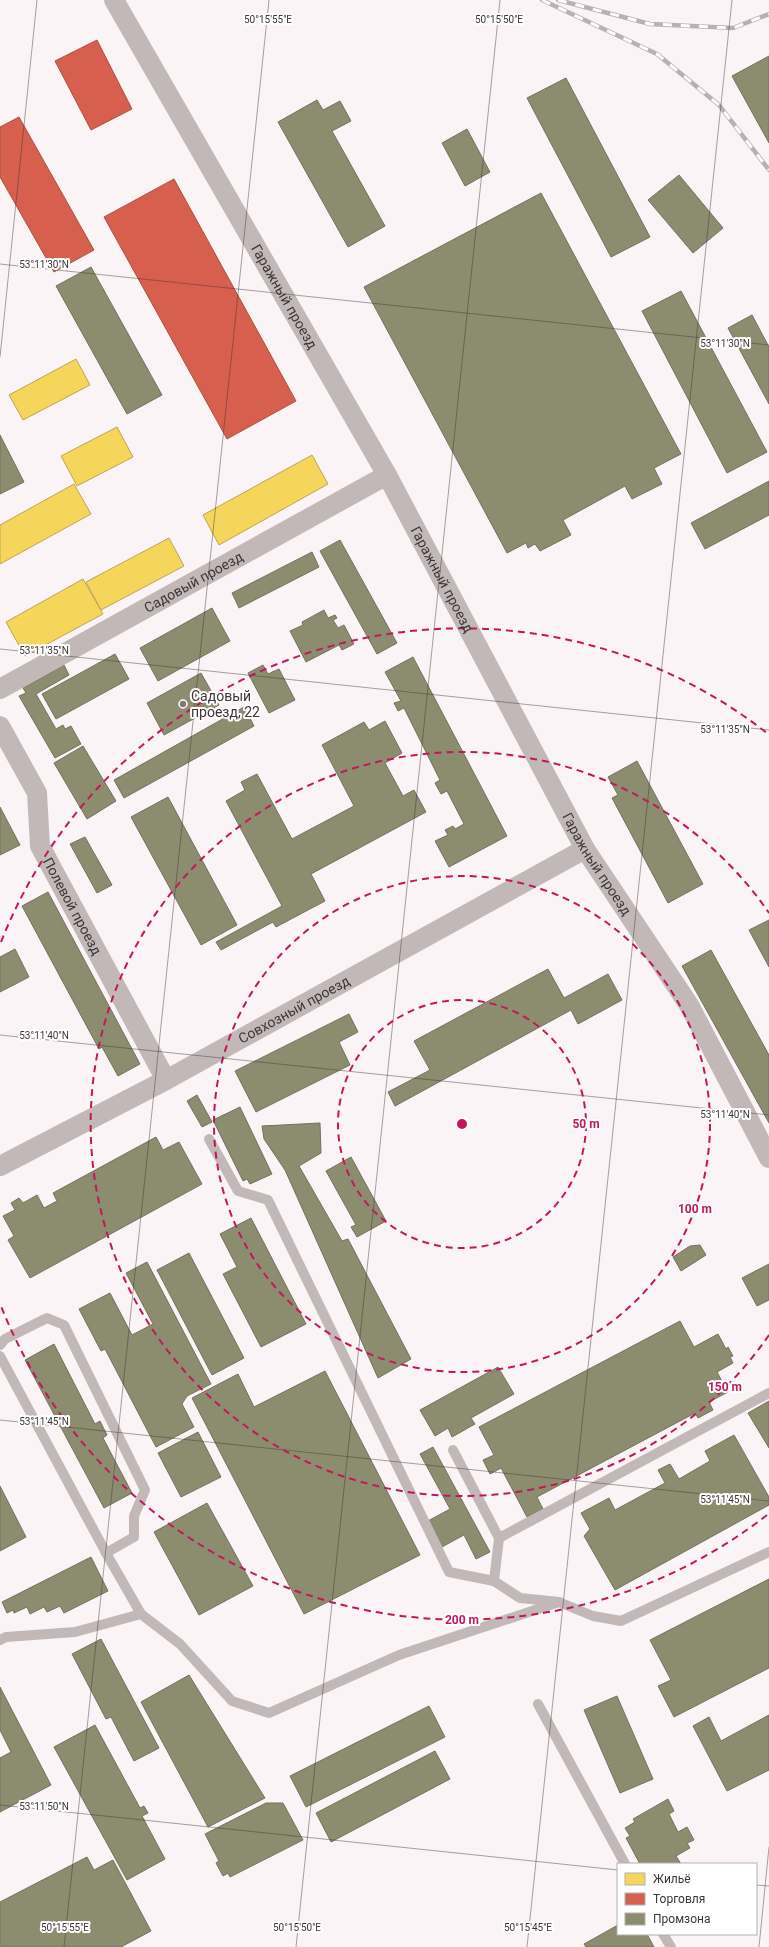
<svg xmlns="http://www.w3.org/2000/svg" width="769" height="1947" font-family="Roboto,sans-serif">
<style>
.homes{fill:#f6d55c;stroke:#bea551}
.shops{fill:#d6604d;stroke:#a85347}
.industry{fill:#8c8c6e;stroke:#74725e}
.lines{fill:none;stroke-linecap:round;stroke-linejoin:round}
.service{stroke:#c3b8b8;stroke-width:10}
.minor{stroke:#c3b8b8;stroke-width:20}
.rail-casing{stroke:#b9b0b0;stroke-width:4.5}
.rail{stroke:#fff;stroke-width:3;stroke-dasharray:9;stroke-linecap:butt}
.ticks{fill:none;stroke:#3b3638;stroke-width:1;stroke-opacity:0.45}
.ring{fill:none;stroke:#c2185b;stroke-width:2;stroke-dasharray:7 5}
.poi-dot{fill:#7e787a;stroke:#fff;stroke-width:1.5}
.labels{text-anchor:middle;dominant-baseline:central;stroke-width:4;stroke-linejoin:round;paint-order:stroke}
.street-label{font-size:14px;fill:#3b3638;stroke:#fff}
.poi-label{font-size:14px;fill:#3b3638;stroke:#fff;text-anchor:start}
.ticks-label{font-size:10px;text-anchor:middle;fill:#3b3638;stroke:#fff;stroke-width:4;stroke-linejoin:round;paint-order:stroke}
.centre{fill:#c2185b;stroke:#fff;stroke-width:2}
.ring-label{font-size:12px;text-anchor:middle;font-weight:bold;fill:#c2185b;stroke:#fff;stroke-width:4;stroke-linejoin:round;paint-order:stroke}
</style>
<rect width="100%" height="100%" fill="#faf4f6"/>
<g class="homes">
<polygon points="76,359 90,385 23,420 9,395"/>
<polygon points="117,427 133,457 77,486 61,456"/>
<polygon points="312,455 328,484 219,545 203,515"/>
<polygon points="74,484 91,514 0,564 0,525"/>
<polygon points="169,538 184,566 101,610 86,582"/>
<polygon points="83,579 103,614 25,656 6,622"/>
</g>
<g class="shops">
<polygon points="97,40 132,109 91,130 55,61"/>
<polygon points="19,117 94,250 54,272 0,177 0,127"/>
<polygon points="174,179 296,401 227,439 104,217"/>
</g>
<g class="industry">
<polygon points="769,56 769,143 732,76"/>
<polygon points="566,78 650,237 611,257 527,98"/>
<polygon points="317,100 323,110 340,101 351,121 332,131 385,226 348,247 278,122"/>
<polygon points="467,129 490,172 465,186 442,143"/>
<polygon points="679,175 723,228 693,253 648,200"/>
<polygon points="541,193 681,454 654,468 662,484 632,499 625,486 563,520 571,535 540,551 535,544 528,548 526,543 507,553 364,287"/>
<polygon points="91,267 162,395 127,414 56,286"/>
<polygon points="681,291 767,452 727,473 642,311"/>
<polygon points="752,315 769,347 769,404 728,328"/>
<polygon points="0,435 24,482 0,494"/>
<polygon points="769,481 769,515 705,549 691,523"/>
<polygon points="340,540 397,643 377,654 320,551"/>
<polygon points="312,552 319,567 239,608 232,593"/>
<polygon points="212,608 230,641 158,681 140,648"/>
<polygon points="324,610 328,618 335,615 337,618 333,620 338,628 344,625 354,644 342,650 339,645 306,662 290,631 303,625 302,622"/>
<polygon points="115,654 129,679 56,719 42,694"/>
<polygon points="413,657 507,836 449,867 435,841 448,835 445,830 453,826 455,829 464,824 447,791 441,794 435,783 440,780 404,708 398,711 394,703 401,701 385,672"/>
<polygon points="64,665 69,675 36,694 56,729 63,725 65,729 71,726 81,744 55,758 19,696 26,693 23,688"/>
<polygon points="263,665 268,674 279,669 295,700 269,713 248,673"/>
<polygon points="201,673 219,705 164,735 147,703"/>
<polygon points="244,707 254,726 124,798 114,780"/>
<polygon points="385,721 402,753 385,763 403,796 414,790 426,812 311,874 325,901 276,927 273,922 221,950 216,942 282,906 226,801 245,790 241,782 257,774 292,839 354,806 322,745 364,722 369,730"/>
<polygon points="83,746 116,801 87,819 54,763"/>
<polygon points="637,761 703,884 668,903 612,798 618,795 608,777"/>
<polygon points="168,797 237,925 201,945 131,817"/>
<polygon points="0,807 20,845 0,855"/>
<polygon points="85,837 112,885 97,893 70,844"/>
<polygon points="48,892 140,1064 118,1076 102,1047 99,1049 22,906"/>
<polygon points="769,920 769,967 749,930"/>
<polygon points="15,949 29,977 0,992 0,957"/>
<polygon points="711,950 769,1055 769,1123 682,966"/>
<polygon points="548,969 564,998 608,974 622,1000 578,1024 571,1010 395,1106 388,1092 430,1070 414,1041"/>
<polygon points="349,1014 358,1032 339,1042 350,1065 256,1112 235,1071"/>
<polygon points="197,1095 212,1122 202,1127 187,1101"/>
<polygon points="240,1107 272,1174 250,1184 247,1179 243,1181 213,1120"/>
<polygon points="320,1123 321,1153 299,1166 342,1241 348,1239 411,1359 378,1378 285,1170 264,1139 262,1126"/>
<polygon points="156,1137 163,1150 179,1142 202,1184 30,1278 8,1240 14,1236 3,1216 15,1210 11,1203 19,1198 23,1203 37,1195 44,1208 57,1201 53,1193"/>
<polygon points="351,1157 386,1221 357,1237 351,1227 356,1225 326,1171"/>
<polygon points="251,1218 306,1324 261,1347 223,1274 237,1267 220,1234"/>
<polygon points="700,1245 706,1255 681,1271 673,1257 690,1246"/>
<polygon points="189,1253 244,1358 212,1375 157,1270"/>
<polygon points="147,1262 211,1384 187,1396 182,1404 194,1427 156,1447 105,1349 101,1351 79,1309 110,1293 132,1335 153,1324 126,1273"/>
<polygon points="769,1264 769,1300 757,1306 742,1278"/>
<polygon points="680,1321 694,1347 718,1334 726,1349 728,1347 733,1356 730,1357 733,1363 717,1372 728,1392 709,1402 713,1410 698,1418 695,1413 537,1497 543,1509 527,1517 501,1468 490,1474 483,1460 494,1455 479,1427"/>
<polygon points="54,1344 95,1424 100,1421 107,1435 103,1438 132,1493 104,1508 25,1360"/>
<polygon points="498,1367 514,1394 471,1418 475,1424 452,1437 448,1428 435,1436 420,1410"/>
<polygon points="325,1371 420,1555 304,1614 192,1398 238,1374 254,1407"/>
<polygon points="769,1401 769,1448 748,1413"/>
<polygon points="198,1432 221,1477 181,1497 158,1453"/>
<polygon points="734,1435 769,1497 769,1505 615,1590 584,1536 590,1529 581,1513 609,1498 615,1510 665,1483 658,1470 670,1464 679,1479 710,1461 705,1451"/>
<polygon points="433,1447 490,1552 476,1559 464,1535 440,1548 426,1522 450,1509 420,1454"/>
<polygon points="0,1486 26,1537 0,1551"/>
<polygon points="207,1503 253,1586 199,1615 154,1532"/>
<polygon points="91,1557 108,1591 64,1613 60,1606 47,1612 44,1607 30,1614 27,1607 14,1613 13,1610 7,1613 2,1602"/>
<polygon points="769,1579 769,1668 674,1717 658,1686 671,1680 650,1640"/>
<polygon points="101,1639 159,1748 134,1761 111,1717 106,1719 72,1654"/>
<polygon points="189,1675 265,1798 208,1827 141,1702"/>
<polygon points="0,1687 51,1785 0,1812 0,1758 11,1752 0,1730"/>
<polygon points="617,1696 653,1779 620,1793 584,1710"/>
<polygon points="429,1706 445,1737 306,1807 290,1776"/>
<polygon points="769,1715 769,1770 727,1791 693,1726 709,1717 721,1741"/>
<polygon points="95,1725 140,1808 144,1806 148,1813 142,1816 165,1859 127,1880 54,1747"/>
<polygon points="435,1751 450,1779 331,1842 316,1813"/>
<polygon points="668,1799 674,1811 669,1814 678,1832 687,1827 694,1840 687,1843 690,1848 676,1856 681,1864 640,1864 626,1838 630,1836 625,1828 635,1822 633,1819"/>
<polygon points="266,1803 283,1803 303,1840 230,1877 228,1873 223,1876 216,1863 219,1861 205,1834"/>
<polygon points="87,1857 94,1870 113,1860 151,1931 121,1947 0,1947 0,1902"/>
<polygon points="618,1925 618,1934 647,1934 654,1947 586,1947 584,1944"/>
</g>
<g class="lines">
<g class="service">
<polyline points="209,1139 238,1191 268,1200 449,1572 494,1581"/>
<polyline points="0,1345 5,1339 47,1318 64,1325 145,1490 134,1516 134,1537 106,1553"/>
<polyline points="0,1356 106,1553 141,1614"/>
<polyline points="453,1450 499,1538 494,1581 520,1598 559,1602 593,1616 621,1621 769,1552"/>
<polyline points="499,1538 769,1393"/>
<polyline points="0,1640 6,1637 75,1632 141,1614 180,1644 232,1701 269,1713 399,1655 559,1602"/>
<polyline points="538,1704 625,1864"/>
<polyline points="663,1934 671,1947"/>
</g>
<g class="minor">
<path id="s1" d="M 114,0 L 387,475 L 585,849 L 689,1005 L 769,1158"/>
<path id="s2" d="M 0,689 L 387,475"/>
<path id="s3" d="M 0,726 L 37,793 L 40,846 L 166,1080"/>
<path id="s4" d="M 0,1166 L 166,1080 L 585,849"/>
</g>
<defs>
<g id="rail">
<polyline points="542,0 657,54 719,105 769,170"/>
<polyline points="558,0 650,24 733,28 769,14"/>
</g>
</defs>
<use href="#rail" class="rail-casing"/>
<use href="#rail" class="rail"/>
</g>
<path class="ticks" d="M 0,264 L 769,345M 0,357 L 37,0M 0,649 L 769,730M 0,1035 L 769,1115M 0,1420 L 769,1501M 0,1805 L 618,1870M 756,1885 L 769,1886M 64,1947 L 269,0M 296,1947 L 500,0M 527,1947 L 732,0M 759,1947 L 769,1847"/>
<g class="ring">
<circle cx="462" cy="1124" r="124"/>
<circle cx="462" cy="1124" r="248"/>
<path d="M769 1335A372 372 0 1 1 769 913"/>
<path d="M767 1515A496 496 0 0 1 1 1306M1 942A496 496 0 0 1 767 733"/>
</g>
<circle class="poi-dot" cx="183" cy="704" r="4"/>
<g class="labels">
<g class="street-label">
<text stroke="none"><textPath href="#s1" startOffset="342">Гаражный проезд</textPath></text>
<text stroke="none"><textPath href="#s1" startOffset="666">Гаражный проезд</textPath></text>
<text stroke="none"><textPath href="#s2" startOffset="221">Садовый проезд</textPath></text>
<text stroke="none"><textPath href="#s1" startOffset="990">Гаражный проезд</textPath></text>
<text stroke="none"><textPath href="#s3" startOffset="198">Полевой проезд</textPath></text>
<text stroke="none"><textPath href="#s4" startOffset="333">Совхозный проезд</textPath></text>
</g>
<g class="poi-label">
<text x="191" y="696">Садовый<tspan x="191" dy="16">проезд, 22</tspan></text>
</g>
</g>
<g class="ticks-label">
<text x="268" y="23">50°15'55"E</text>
<text x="499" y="23">50°15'50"E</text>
<text x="44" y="268">53°11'30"N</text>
<text x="725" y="347">53°11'30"N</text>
<text x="44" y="654">53°11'35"N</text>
<text x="725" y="733">53°11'35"N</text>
<text x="44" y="1039">53°11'40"N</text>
<text x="725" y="1118">53°11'40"N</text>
<text x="44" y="1425">53°11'45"N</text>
<text x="725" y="1503">53°11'45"N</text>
<text x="44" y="1810">53°11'50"N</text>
<text x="65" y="1931">50°15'55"E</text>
<text x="297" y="1931">50°15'50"E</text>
<text x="528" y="1931">50°15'45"E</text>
</g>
<circle cx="462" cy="1124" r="6" class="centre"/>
<g class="ring-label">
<text x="586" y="1128">50 m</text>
<text x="695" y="1213">100 m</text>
<text x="725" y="1391">150 m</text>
<text x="462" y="1624">200 m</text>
</g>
<rect x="617" y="1863" width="140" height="72" fill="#ffffff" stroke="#b1afaf"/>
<rect x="625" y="1873" width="20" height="12" fill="#f6d55c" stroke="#b1afaf"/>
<text x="653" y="1883" font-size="12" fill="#3b3638">Жильё</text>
<rect x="625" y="1893" width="20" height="12" fill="#d6604d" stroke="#b1afaf"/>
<text x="653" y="1903" font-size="12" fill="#3b3638">Торговля</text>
<rect x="625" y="1913" width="20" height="12" fill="#8c8c6e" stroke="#b1afaf"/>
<text x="653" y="1923" font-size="12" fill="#3b3638">Промзона</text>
</svg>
